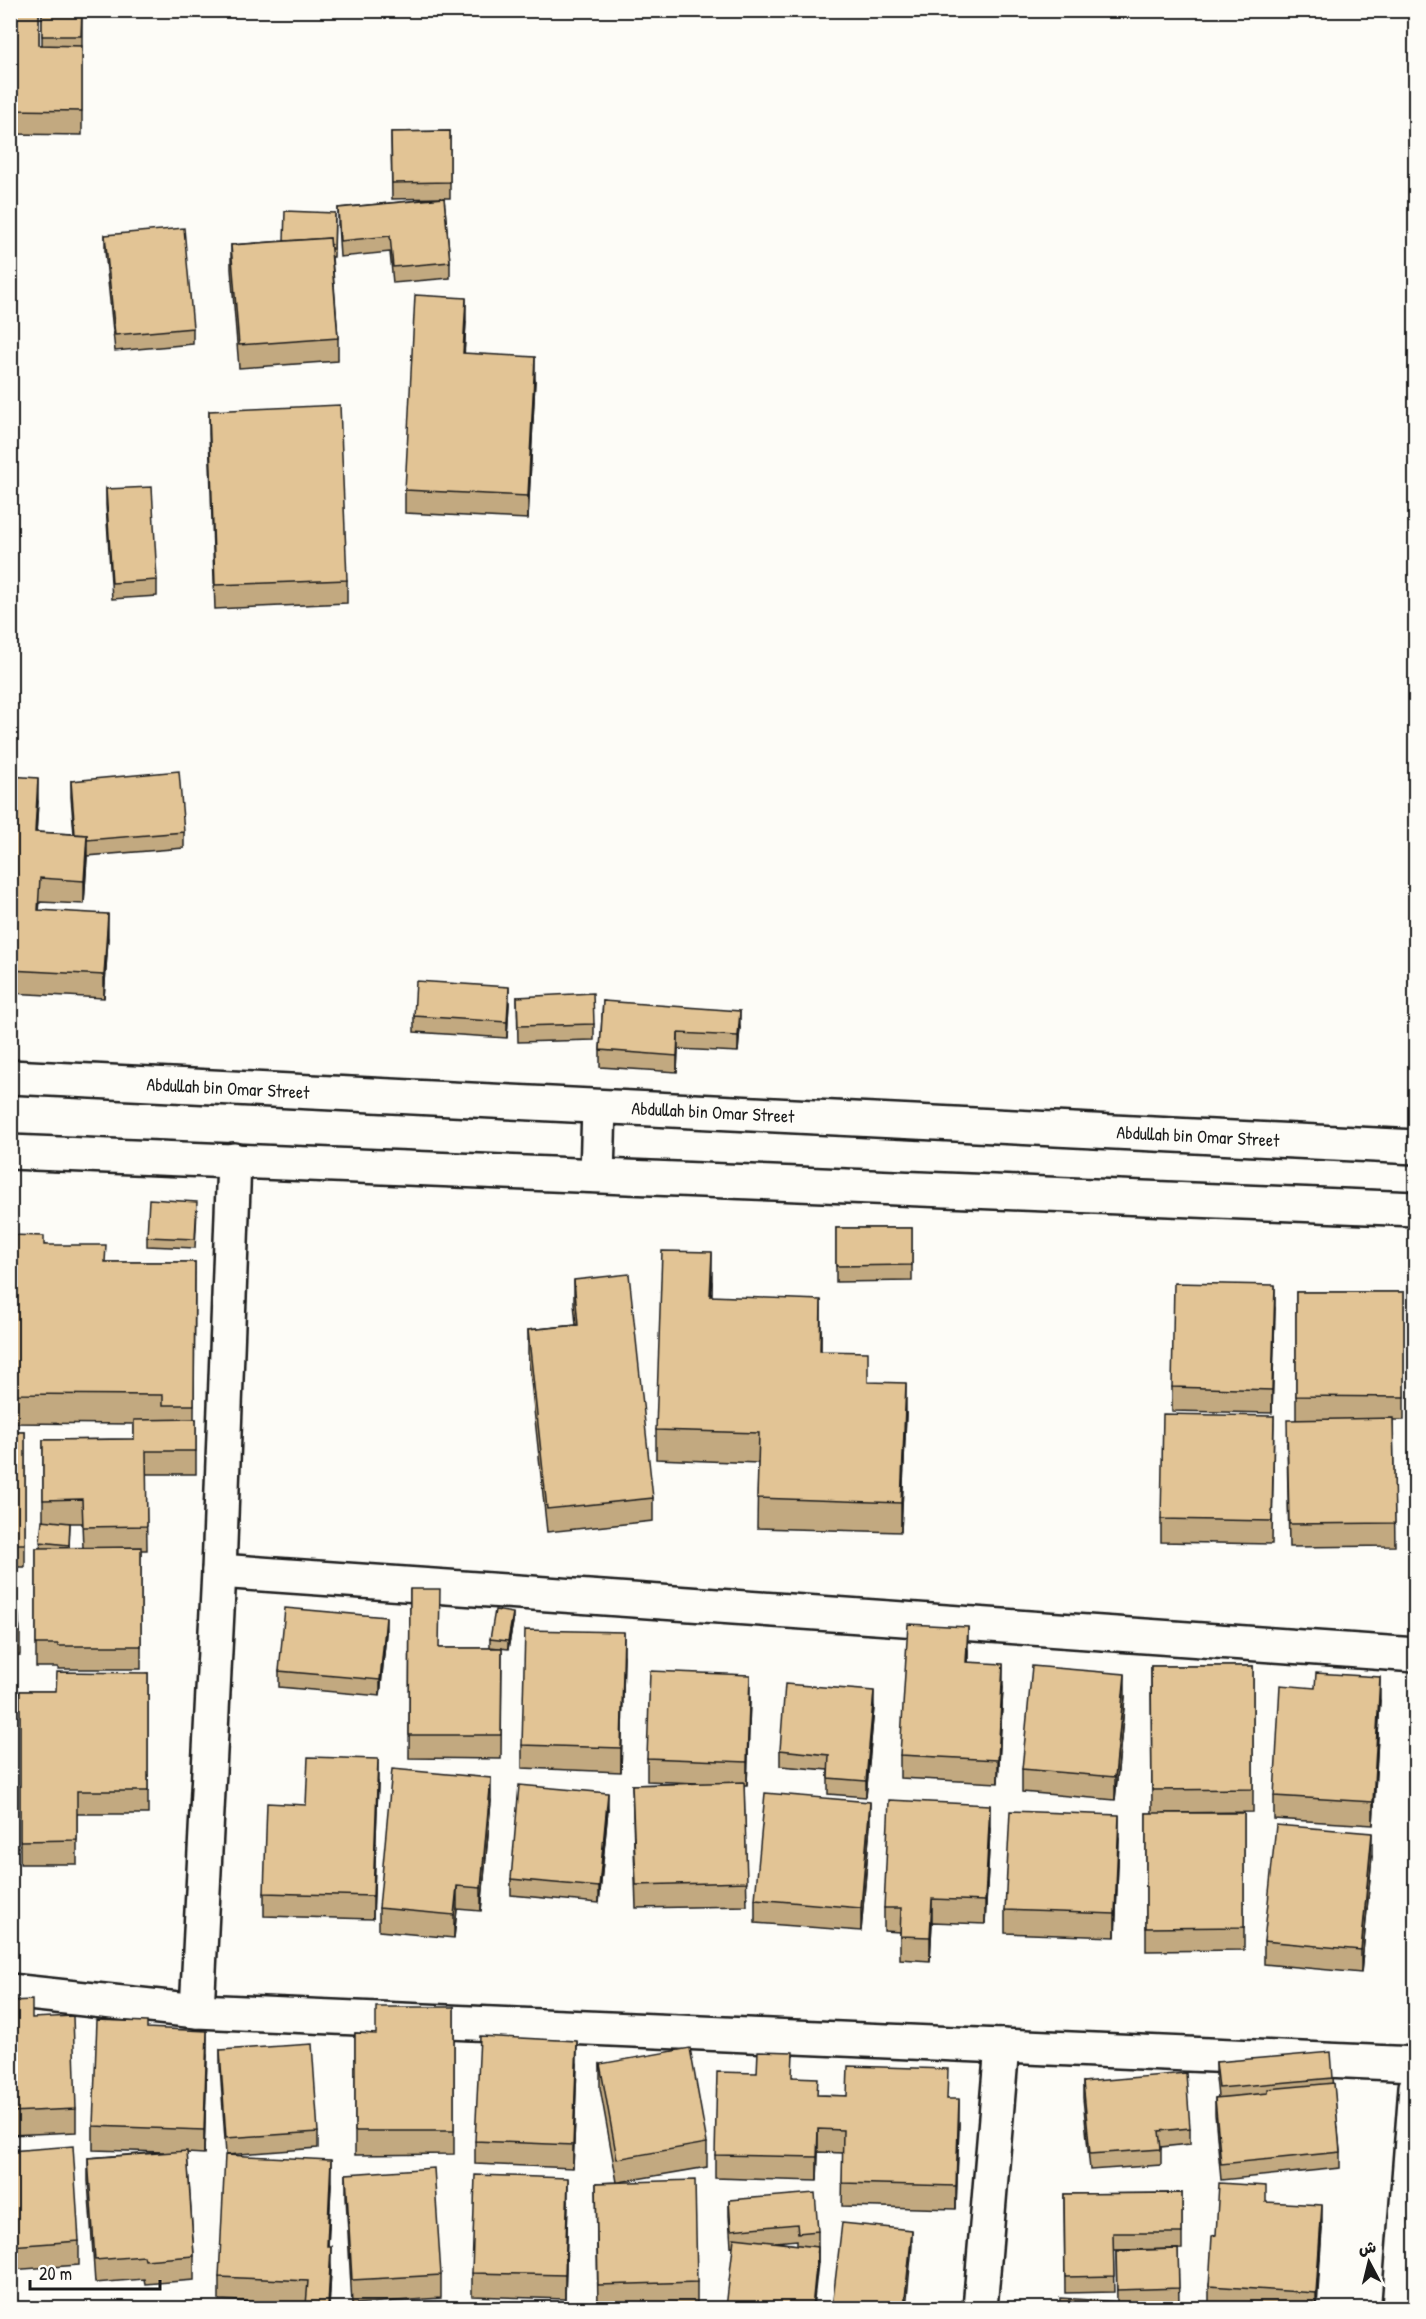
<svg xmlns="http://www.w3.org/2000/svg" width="1426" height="2319" font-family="'Patrick Hand','Playpen Sans Arabic',sans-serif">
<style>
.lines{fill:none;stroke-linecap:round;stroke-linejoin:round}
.minor-casing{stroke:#1c1c1c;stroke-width:38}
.minor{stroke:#fdfcf7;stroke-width:33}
.wall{fill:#c2a980;stroke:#1c1c1c;stroke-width:1.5;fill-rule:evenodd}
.shaded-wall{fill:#9e8968;stroke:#1c1c1c;stroke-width:1.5}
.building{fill:#e2c495;stroke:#1c1c1c;stroke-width:1.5}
.labels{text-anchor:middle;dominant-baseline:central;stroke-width:5;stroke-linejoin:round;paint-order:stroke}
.street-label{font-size:18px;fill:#1c1c1c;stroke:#fdfcf7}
</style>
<rect width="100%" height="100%" fill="#fdfcf7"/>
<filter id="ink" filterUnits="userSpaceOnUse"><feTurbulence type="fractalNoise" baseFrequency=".0167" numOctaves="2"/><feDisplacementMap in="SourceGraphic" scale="12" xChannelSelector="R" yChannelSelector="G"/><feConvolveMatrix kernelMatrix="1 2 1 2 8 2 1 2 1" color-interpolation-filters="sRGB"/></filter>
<g filter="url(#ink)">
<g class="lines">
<defs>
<g id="minor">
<polyline points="10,1077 1416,1147"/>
<polyline points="10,1152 1416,1209"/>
<polyline points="597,1175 599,1107"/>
<polyline points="219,1571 1416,1655"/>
<polyline points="10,1991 197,2011 1416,2064"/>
<polyline points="197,2011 219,1571 234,1160"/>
<polyline points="980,2308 1002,2046"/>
<polyline points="1399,2308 1416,2087"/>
</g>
</defs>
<use href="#minor" class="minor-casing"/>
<use href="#minor" class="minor"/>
</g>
<g class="wall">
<path d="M 10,10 L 82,10 L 82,135 L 10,134 ZM 39,11 L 42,11 L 42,45 L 39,45 Z"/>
<polygon points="450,131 450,198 444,198 450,262 450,278 393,283 390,252 340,257 338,224 338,208 442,198 392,199 391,132"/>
<polygon points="335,213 334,257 332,257 338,338 338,361 239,368 231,269 231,245 284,241"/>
<polygon points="105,235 193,328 193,344 115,351 105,251"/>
<polygon points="466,321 464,353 535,380 528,519 405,513 405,490"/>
<polygon points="209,411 347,580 347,603 215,609 209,434"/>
<polygon points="106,489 157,580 157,596 112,599 106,505"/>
<polygon points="10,776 38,801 36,832 74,834 71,797 71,781 184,832 184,848 87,856 84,904 40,902 39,911 108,938 104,998 10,993"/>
<polygon points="517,997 594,1024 594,1040 518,1042"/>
<polygon points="603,1001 740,1027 738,1052 678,1049 677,1072 600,1067 600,1050"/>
<polygon points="509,1003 507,1038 414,1032 414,1016"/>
<polygon points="197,1210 195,1248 147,1246 147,1237"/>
<polygon points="836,1228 912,1228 912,1281 836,1282"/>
<path d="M 10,1235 L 106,1262 L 195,1262 L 194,1419 L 196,1419 L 196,1474 L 146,1474 L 147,1550 L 141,1550 L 141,1669 L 58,1669 L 58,1667 L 36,1667 L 36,1548 L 40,1548 L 43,1520 L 43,1440 L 134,1439 L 134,1424 L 10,1423 ZM 70,1523 L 82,1523 L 83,1548 L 69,1548 Z"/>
<polygon points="574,1280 653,1498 653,1521 547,1532 528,1353 528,1330 576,1325 574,1303"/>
<polygon points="712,1281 712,1296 821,1330 821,1351 868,1382 906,1413 901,1532 757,1528 758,1463 656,1459 656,1430"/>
<polygon points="1296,1292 1404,1292 1404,1420 1393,1420 1395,1546 1289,1547 1287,1443 1296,1419"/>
<polygon points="1275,1308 1272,1413 1172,1411 1172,1387"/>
<polygon points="1274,1416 1272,1544 1161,1542 1161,1519"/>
<polygon points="10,1432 25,1432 25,1567 14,1567 20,1632 20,1655 10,1656"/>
<polygon points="410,1589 439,1648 502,1648 501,1759 409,1758"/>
<polygon points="513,1622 508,1649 490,1647 490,1639"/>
<polygon points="386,1633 380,1696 279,1687 279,1671"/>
<polygon points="968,1651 968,1662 1003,1687 998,1783 900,1778 900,1755"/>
<polygon points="624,1656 621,1772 522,1768 522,1745"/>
<polygon points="1151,1666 1253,1666 1253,1812 1163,1813 1244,1813 1244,1950 1146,1951 1146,1813 1152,1813"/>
<polygon points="148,1673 148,1814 77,1814 77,1864 20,1864 20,1691 56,1691"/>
<polygon points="1315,1688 1380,1700 1373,1825 1274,1819 1274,1796"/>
<polygon points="1125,1697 1115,1800 1022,1792 1022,1769"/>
<polygon points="750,1698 747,1785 744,1785 747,1906 636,1908 632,1785 697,1783 647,1781 647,1758"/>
<polygon points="874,1707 866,1797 828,1794 828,1770 780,1766 780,1750"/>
<polygon points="378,1782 373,1919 264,1916 264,1893 306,1805"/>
<polygon points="491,1801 481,1911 457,1909 454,1938 379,1931 379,1908"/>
<polygon points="608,1809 599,1903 511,1895 511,1879"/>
<polygon points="870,1825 861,1931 755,1923 755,1899"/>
<polygon points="990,1829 985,1924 932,1922 930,1961 900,1959 900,1932 884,1931 884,1908"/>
<polygon points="1119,1839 1115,1937 1005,1933 1005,1910"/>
<rect x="10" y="1845" width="2" height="67"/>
<polygon points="1372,1856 1361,1973 1264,1964 1264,1941"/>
<polygon points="10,2001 32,2018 76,2109 76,2132 10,2135"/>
<polygon points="454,2007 454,2154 355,2155 355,2033 376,2034"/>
<polygon points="147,2029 207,2055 204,2154 187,2153 194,2256 194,2280 145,2284 144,2279 95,2283 88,2181 88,2158 164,2152 93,2150 93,2126"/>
<polygon points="220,2050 318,2132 318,2148 226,2155 220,2066"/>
<polygon points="1216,2062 1333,2078 1340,2152 1340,2168 1221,2180 1215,2114 1215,2098 1218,2097 1216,2078"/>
<polygon points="577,2064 573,2168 475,2164 475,2141"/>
<polygon points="600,2064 707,2143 707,2167 619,2182 697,2282 697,2306 598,2308 596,2183 617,2182 600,2088"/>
<polygon points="757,2073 793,2077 818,2095 948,2099 959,2123 956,2209 842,2206 843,2153 818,2152 817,2181 715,2178 715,2155"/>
<polygon points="1083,2082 1190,2128 1190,2144 1161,2147 1161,2165 1090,2170 1083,2098"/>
<polygon points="10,2151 79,2241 79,2265 10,2270"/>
<polygon points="346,2174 441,2275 441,2298 352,2304 346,2197"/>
<polygon points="331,2184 328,2246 331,2269 329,2308 306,2308 306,2304 219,2300 219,2277"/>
<polygon points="1182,2193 1182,2249 1113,2250 1114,2292 1065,2293 1064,2194"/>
<path d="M 729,2200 L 818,2231 L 818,2263 L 731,2246 L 729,2216 ZM 797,2240 L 797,2245 L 775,2242 Z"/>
<polygon points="568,2201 565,2299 472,2296 472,2273"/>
<polygon points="1266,2202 1322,2228 1317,2308 1209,2308 1209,2286 1216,2235"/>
<polygon points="1178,2249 1179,2305 1165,2305 1117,2302 1116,2251"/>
</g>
<g class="shaded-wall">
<polygon points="466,298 466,321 463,377 463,353"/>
<polygon points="535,357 535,380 528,519 528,496"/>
<polygon points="38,778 38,801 35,855 35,832"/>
<polygon points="87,835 87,858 84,904 84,881"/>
<polygon points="108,914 108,938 104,998 104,975"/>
<polygon points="509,987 509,1003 507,1038 507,1022"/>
<polygon points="740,1011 740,1027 738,1052 738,1036"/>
<polygon points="678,1033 678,1049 677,1072 677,1056"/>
<polygon points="712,1252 712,1281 710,1326 710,1296"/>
<polygon points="1275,1285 1275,1308 1272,1413 1272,1390"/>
<polygon points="821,1300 821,1330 820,1381 820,1351"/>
<polygon points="906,1383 906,1413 901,1532 901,1503"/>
<polygon points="513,1613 513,1622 508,1649 508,1641"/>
<polygon points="386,1617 386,1633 380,1696 380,1680"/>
<polygon points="968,1627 968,1651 966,1685 966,1662"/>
<polygon points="624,1632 624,1656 621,1772 621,1748"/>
<polygon points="1003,1664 1003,1687 998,1783 998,1760"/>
<polygon points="1125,1674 1125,1697 1115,1800 1115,1777"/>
<polygon points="750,1675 750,1698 747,1785 747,1762"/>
<polygon points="1380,1677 1380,1700 1373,1825 1373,1802"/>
<polygon points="874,1691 874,1707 866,1797 866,1781"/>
<polygon points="378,1759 378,1782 373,1919 373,1896"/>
<polygon points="491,1778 491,1801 481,1911 481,1888"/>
<polygon points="608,1793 608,1809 599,1903 599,1887"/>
<polygon points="870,1802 870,1825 861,1931 861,1908"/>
<polygon points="990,1805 990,1829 985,1924 985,1901"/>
<polygon points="1119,1815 1119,1839 1115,1937 1115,1914"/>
<polygon points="1372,1833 1372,1856 1361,1973 1361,1950"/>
<polygon points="457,1886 457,1909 454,1938 454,1915"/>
<polygon points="932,1899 932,1922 930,1961 930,1937"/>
<polygon points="207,2031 207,2055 204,2154 204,2130"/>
<polygon points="577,2041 577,2064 573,2168 573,2145"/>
<polygon points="959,2099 959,2123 956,2209 956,2186"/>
<polygon points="818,2129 818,2152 817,2181 817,2157"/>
<polygon points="331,2160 331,2184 327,2269 327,2246"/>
<polygon points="568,2178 568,2201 565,2299 565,2275"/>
<polygon points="1322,2205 1322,2228 1316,2308 1316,2293"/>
<polygon points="912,2230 912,2246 906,2308 904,2308"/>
<polygon points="331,2246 331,2269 329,2308 328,2308"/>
<polygon points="818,2247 818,2263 813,2308 812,2308"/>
</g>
<g class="building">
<polygon points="10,10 39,10 39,45 82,46 82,111 10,110"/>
<polygon points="42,10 82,10 81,36 42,36"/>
<polygon points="450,131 450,182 392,183 391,132"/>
<polygon points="444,198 450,262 393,267 390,236 340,241 338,208"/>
<polygon points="285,211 335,213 334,249 331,249 330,238 284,241"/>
<polygon points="184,228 193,328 115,335 105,235"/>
<polygon points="330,238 338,338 239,345 231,245"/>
<polygon points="415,295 466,298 463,353 535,357 528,496 405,490"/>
<polygon points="340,405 347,580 215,585 209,411"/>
<polygon points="152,487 157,580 112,583 106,489"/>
<polygon points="179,771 184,832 87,840 87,835 75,834 71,781"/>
<polygon points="10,776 38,778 35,832 87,835 84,881 40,878 38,910 108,914 104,975 10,970"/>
<polygon points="416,981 509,987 507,1022 414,1016"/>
<polygon points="593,993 594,1024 518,1026 517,997"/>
<polygon points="603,1001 740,1011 738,1036 678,1033 677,1056 600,1050"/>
<polygon points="149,1199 197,1202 195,1239 147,1237"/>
<polygon points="836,1228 912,1228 912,1265 836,1266"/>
<polygon points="10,1235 44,1236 44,1245 106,1245 105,1262 195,1262 194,1405 163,1405 163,1395 10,1394"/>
<polygon points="662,1251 712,1252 710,1296 821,1300 820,1351 868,1352 868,1382 906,1383 901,1503 757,1498 759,1433 656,1430"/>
<polygon points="629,1274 653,1498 547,1509 528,1330 578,1325 574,1280"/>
<polygon points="1174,1283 1275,1285 1272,1390 1172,1387"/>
<polygon points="1296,1292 1404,1292 1404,1397 1296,1396"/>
<polygon points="1163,1414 1274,1416 1272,1521 1161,1519"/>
<polygon points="1393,1418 1395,1523 1289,1524 1287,1420"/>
<polygon points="196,1419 196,1451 146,1451 147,1526 83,1527 82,1499 43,1500 43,1440 134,1439 134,1420"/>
<rect x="10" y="1432" width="15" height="112"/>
<polygon points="42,1520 70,1523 69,1545 40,1542"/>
<polygon points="141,1547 141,1646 58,1646 58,1644 36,1644 36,1548"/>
<polygon points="13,1549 20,1632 10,1633 10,1550"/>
<polygon points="410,1589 440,1589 439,1648 502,1648 501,1735 409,1735"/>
<polygon points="285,1608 386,1617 380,1680 279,1671"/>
<polygon points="495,1610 513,1613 508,1641 490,1639"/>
<polygon points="908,1624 968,1627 966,1662 1003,1664 998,1760 900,1755"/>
<polygon points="525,1630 624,1632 621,1748 522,1745"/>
<polygon points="1032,1666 1125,1674 1115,1777 1022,1769"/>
<polygon points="1151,1666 1253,1666 1253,1789 1152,1790"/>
<polygon points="650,1671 750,1675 747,1762 647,1758"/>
<polygon points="57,1672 148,1673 148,1791 77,1791 77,1840 20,1841 20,1691 56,1691"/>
<polygon points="1316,1673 1380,1677 1373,1802 1274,1796 1280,1685 1315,1688"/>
<polygon points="785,1684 874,1691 866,1781 828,1778 829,1755 780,1750"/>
<polygon points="308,1757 378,1759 373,1896 264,1893 267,1803 306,1805"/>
<polygon points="392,1769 491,1778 481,1888 457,1886 454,1915 379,1908"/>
<polygon points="744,1782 747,1882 636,1885 632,1785"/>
<polygon points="519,1785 608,1793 599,1887 511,1879"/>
<polygon points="765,1793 870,1802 861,1908 755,1899"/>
<polygon points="889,1800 990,1805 985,1901 932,1899 930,1937 900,1936 901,1908 884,1908"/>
<polygon points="1010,1811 1119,1815 1115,1914 1005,1910"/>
<polygon points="1146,1813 1244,1813 1244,1927 1146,1928"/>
<polygon points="1276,1825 1372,1833 1361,1950 1264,1941"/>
<rect x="10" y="1845" width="2" height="43"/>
<polygon points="32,2000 32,2018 73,2016 76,2109 10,2112 10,2001"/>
<polygon points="376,2007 454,2007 454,2131 355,2131 355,2033 376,2034"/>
<polygon points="97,2020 147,2022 147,2028 207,2031 204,2130 93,2126"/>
<polygon points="480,2036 577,2041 573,2145 475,2141"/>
<polygon points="312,2044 318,2132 226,2138 220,2050"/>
<polygon points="690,2048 707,2143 617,2159 600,2064"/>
<polygon points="758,2051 793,2052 792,2077 818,2078 817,2095 847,2096 848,2066 948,2069 947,2099 959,2099 956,2186 842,2183 843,2130 818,2129 817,2157 715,2155 717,2072 757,2073"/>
<polygon points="1331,2052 1333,2078 1219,2088 1216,2062"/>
<polygon points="1186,2073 1190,2128 1159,2131 1161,2149 1090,2154 1083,2082"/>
<polygon points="1334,2083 1340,2152 1221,2164 1215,2098 1268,2093 1268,2089"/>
<polygon points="73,2146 79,2241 10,2246 10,2151"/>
<polygon points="187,2151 194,2256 145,2260 144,2256 95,2260 88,2158"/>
<polygon points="225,2155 331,2160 327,2246 331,2246 328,2306 306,2305 308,2281 219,2277"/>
<polygon points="434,2168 441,2275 352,2280 346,2174"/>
<polygon points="475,2175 568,2178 565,2275 472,2273"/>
<polygon points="695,2180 697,2282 598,2285 596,2183"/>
<polygon points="1219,2183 1266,2186 1266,2202 1322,2205 1316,2293 1209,2286 1212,2236 1216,2235"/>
<polygon points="815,2193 818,2231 798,2233 797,2224 731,2230 729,2200"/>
<polygon points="1182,2193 1182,2233 1113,2233 1114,2276 1065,2277 1064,2194"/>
<polygon points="842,2223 912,2230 904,2308 832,2308"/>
<polygon points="734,2238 818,2247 812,2308 726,2308"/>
<polygon points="1178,2249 1179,2288 1117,2290 1116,2251"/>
<polygon points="1060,2298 1180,2306 1180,2308 1060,2308"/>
</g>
</g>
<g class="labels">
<g class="street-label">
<text transform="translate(228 1088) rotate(3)">Abdullah bin Omar Street</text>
<text transform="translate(713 1112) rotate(3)">Abdullah bin Omar Street</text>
<text transform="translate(1198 1136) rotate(3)">Abdullah bin Omar Street</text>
</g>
</g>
<rect width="1426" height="2319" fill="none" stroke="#fdfcf7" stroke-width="36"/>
<rect x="18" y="18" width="1390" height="2283" fill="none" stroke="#1c1c1c" stroke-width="2" filter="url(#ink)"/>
<g transform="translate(1369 2262) rotate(353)" stroke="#fdfcf7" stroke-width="4.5" paint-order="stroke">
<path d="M0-4.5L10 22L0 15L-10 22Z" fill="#1c1c1c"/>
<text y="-9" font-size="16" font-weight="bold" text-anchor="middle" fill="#1c1c1c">ش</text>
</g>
<path d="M30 2280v9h130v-9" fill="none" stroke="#1c1c1c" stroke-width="3"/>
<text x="39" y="2280" font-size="18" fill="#1c1c1c" stroke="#fdfcf7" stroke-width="4.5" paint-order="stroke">20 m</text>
</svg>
